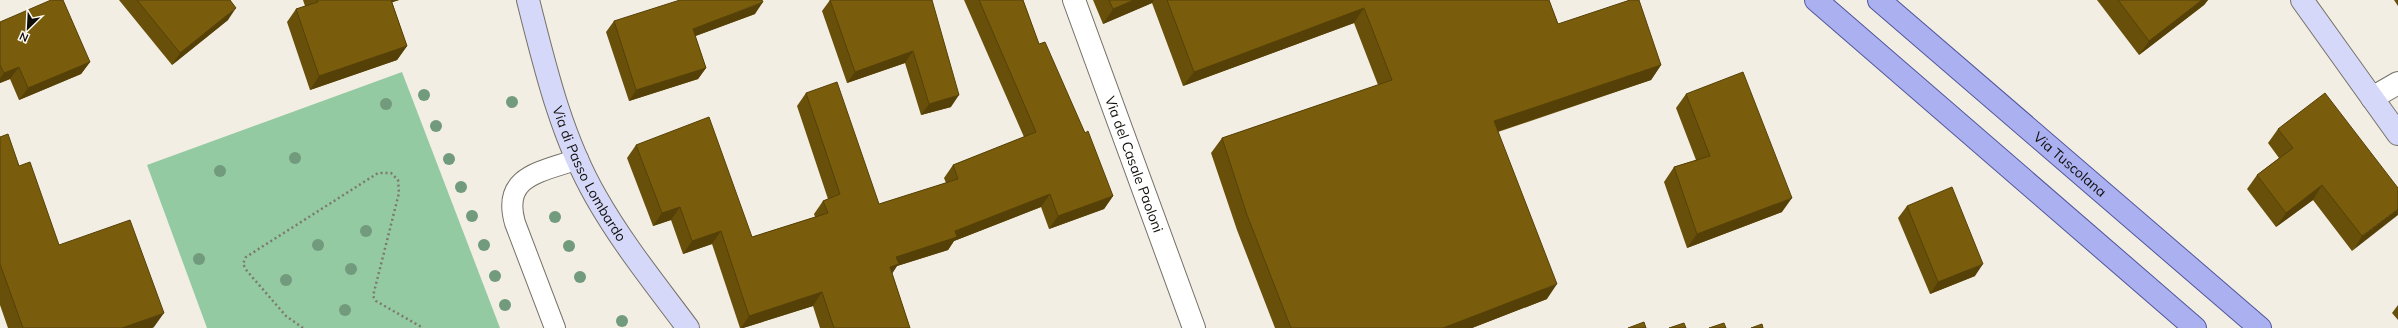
<svg xmlns="http://www.w3.org/2000/svg" width="2398" height="328" font-family="Mulish,sans-serif">
<style>
.park{fill:#94caa1}
.lines{fill:none;stroke-linecap:round;stroke-linejoin:round}
.lane-casing{stroke:#757167;stroke-width:22}
.street-casing{stroke:#757167;stroke-width:24}
.secondary-casing{stroke:#757167;stroke-width:24}
.primary-casing{stroke:#50569a;stroke-width:24}
.path{stroke:#7c7971;stroke-width:2.5;stroke-dasharray:2 3;stroke-linecap:butt}
.lane{stroke:#fff;stroke-width:20}
.street{stroke:#fff;stroke-width:22}
.secondary{stroke:#d5d8f8;stroke-width:22}
.primary{stroke:#abb0f1;stroke-width:22}
.tree{fill:#729a7d}
.wall{fill:#69500a}
.shaded-wall{fill:#554108}
.building{fill:#7a5d0c;stroke:#554108}
.labels{text-anchor:middle;dominant-baseline:central;stroke-width:3.5;stroke-linejoin:round;paint-order:stroke}
.street-label{font-size:14px;fill:#0f0e0a;stroke:#fffcf5}
</style>
<rect width="100%" height="100%" fill="#f3eee3"/>
<polygon class="park" points="402,72 500,328 207,328 147,165"/>
<g class="lines">
<defs>
<path id="lane" d="M 555,328 L 515,223 C 501,175 542,172 578,159"/>
<g id="street">
<path id="s1" d="M 1074,0 L 1194,328"/>
<polyline points="2372,98 2398,83"/>
</g>
<g id="secondary">
<path id="s2" d="M 528,0 C 545,67 561,136 596,197 C 622,243 656,285 688,328"/>
<polyline points="2302,0 2398,134"/>
</g>
<g id="primary">
<polyline points="1816,0 2195,328"/>
<path id="s3" d="M 1879,0 L 2260,328"/>
</g>
</defs>
<use href="#lane" class="lane-casing"/>
<use href="#street" class="street-casing"/>
<use href="#secondary" class="secondary-casing"/>
<use href="#primary" class="primary-casing"/>
<polyline class="path" points="303,328 286,316 247,271 243,264 246,257 378,173 391,173 398,180 399,193 373,296 376,301 423,328"/>
<use href="#lane" class="lane"/>
<use href="#street" class="street"/>
<use href="#secondary" class="secondary"/>
<use href="#primary" class="primary"/>
</g>
<g class="tree">
<circle cx="424" cy="95" r="6"/>
<circle cx="512" cy="102" r="6"/>
<circle cx="386" cy="104" r="6"/>
<circle cx="436" cy="126" r="6"/>
<circle cx="295" cy="158" r="6"/>
<circle cx="449" cy="159" r="6"/>
<circle cx="220" cy="171" r="6"/>
<circle cx="461" cy="187" r="6"/>
<circle cx="472" cy="216" r="6"/>
<circle cx="555" cy="217" r="6"/>
<circle cx="366" cy="231" r="6"/>
<circle cx="318" cy="245" r="6"/>
<circle cx="484" cy="245" r="6"/>
<circle cx="569" cy="246" r="6"/>
<circle cx="199" cy="259" r="6"/>
<circle cx="351" cy="269" r="6"/>
<circle cx="495" cy="276" r="6"/>
<circle cx="580" cy="277" r="6"/>
<circle cx="286" cy="280" r="6"/>
<circle cx="505" cy="305" r="6"/>
<circle cx="345" cy="310" r="6"/>
<circle cx="622" cy="321" r="6"/>
</g>
<g class="wall">
<polygon points="119,0 230,0 228,20 172,65"/>
<polygon points="303,0 399,0 392,2 407,46 397,60 310,90 287,22 296,9 305,6"/>
<polygon points="830,0 932,0 951,107 921,115 905,63 847,83 822,11"/>
<polygon points="964,0 1023,0 1039,44 1085,133 1113,196 1104,209 1049,229 1041,207 954,241 948,250 897,266 892,273 910,328 820,328 813,306 743,328 740,328 712,244 683,254 671,220 653,226 627,158 636,145 752,237 815,217 814,214 823,201 828,199 797,106 806,93 879,204 946,183 944,178 953,165 1024,137"/>
<polygon points="1093,0 1549,0 1558,24 1661,65 1651,80 1498,132 1547,299 1472,328 1275,328 1237,230 1211,153 1222,138 1378,85 1354,23 1183,86 1152,3 1103,24"/>
<polygon points="2097,0 2208,0 2204,5 2139,55"/>
<polygon points="2394,0 2398,0 2398,6"/>
<polygon points="755,14 695,36 706,68 698,79 629,101 606,32 614,21"/>
<polygon points="0,22 90,62 81,74 19,100 10,79 0,83"/>
<polygon points="1686,94 1782,212 1687,248 1664,182 1674,167 1696,160 1676,108"/>
<polygon points="2278,129 2398,188 2352,251 2313,200 2276,227 2247,189 2257,175 2279,158 2268,143"/>
<polygon points="0,137 19,166 59,245 154,327 152,328 8,328 0,305"/>
<polygon points="1907,206 1975,276 1930,294 1898,218"/>
<polygon points="2398,305 2398,320 2392,313"/>
</g>
<g class="shaded-wall">
<polygon points="384,0 399,0 379,7"/>
<polygon points="1134,0 1154,0 1152,3 1103,24 1113,9"/>
<polygon points="2202,0 2208,0 2204,5 2139,55 2149,41"/>
<polygon points="763,2 755,14 685,40 693,29"/>
<polygon points="236,8 228,20 172,65 180,53"/>
<polygon points="1364,8 1354,23 1183,86 1194,72"/>
<polygon points="407,46 397,60 310,90 319,76"/>
<polygon points="913,51 905,63 847,83 855,72"/>
<polygon points="90,62 81,74 19,100 28,88"/>
<polygon points="1661,65 1651,80 1483,136 1494,121"/>
<polygon points="19,67 10,79 0,83 0,78 4,73"/>
<polygon points="706,68 698,79 629,101 636,90"/>
<polygon points="959,95 951,107 921,115 929,104"/>
<polygon points="2322,185 2313,200 2276,227 2286,213"/>
<polygon points="1050,194 1041,207 954,241 948,250 897,266 890,277 881,280 896,257 955,231"/>
<polygon points="1113,196 1104,209 1049,229 1058,216"/>
<polygon points="1792,198 1782,212 1687,248 1697,234"/>
<polygon points="680,207 671,220 653,226 662,213"/>
<polygon points="2398,209 2398,215 2352,251 2362,236"/>
<polygon points="721,231 712,244 683,254 692,241"/>
<polygon points="1983,264 1975,276 1930,294 1938,282"/>
<polygon points="1557,284 1547,299 1472,328 1443,328"/>
<polygon points="822,292 813,306 743,328 741,328 749,316"/>
<polygon points="164,313 154,327 152,328 122,328"/>
</g>
<g class="building">
<polygon points="51,0 63,0 90,62 28,88 19,67 4,73 0,65 0,22"/>
<polygon points="137,0 230,0 236,8 180,53"/>
<polygon points="317,0 391,0 407,46 319,76 296,9 318,2"/>
<polygon points="680,0 762,0 763,2 693,29 706,68 636,90 614,21"/>
<polygon points="830,0 932,0 959,95 929,104 913,51 855,72"/>
<polygon points="979,0 1023,0 1039,44 1045,42 1085,133 1088,131 1113,196 1058,216 1050,194 955,231 957,237 896,257 899,264 890,267 910,328 834,328 822,292 749,316 721,231 692,241 680,207 662,213 636,145 709,117 752,237 828,213 823,201 840,194 806,93 837,82 879,204 958,179 953,165 1036,132"/>
<polygon points="1109,0 1134,0 1113,9"/>
<polygon points="1167,0 1549,0 1558,24 1630,0 1639,0 1661,65 1494,121 1557,284 1443,328 1291,328 1247,215 1222,138 1392,80 1364,8 1194,72"/>
<polygon points="2118,0 2202,0 2149,41"/>
<polygon points="1743,72 1792,198 1697,234 1674,167 1710,156 1686,94"/>
<polygon points="2325,93 2398,188 2398,209 2362,236 2322,185 2286,213 2257,175 2293,148 2278,129"/>
<polygon points="8,134 19,166 30,162 59,245 130,220 164,313 122,328 23,328 0,264 0,137"/>
<polygon points="1952,187 1983,264 1938,282 1907,206"/>
<polygon points="1644,322 1646,328 1628,328"/>
<polygon points="1684,323 1686,328 1669,328"/>
<polygon points="1724,323 1726,328 1709,328"/>
<polygon points="1762,324 1763,328 1751,328"/>
</g>
<g class="labels">
<g class="street-label">
<text stroke="none"><textPath href="#s1" startOffset="175">Via del Casale Paoloni</textPath></text>
<text stroke="none"><textPath href="#s3" startOffset="252">Via Tuscolana</textPath></text>
<text stroke="none"><textPath href="#s2" startOffset="185">Via di Passo Lombardo</textPath></text>
</g>
</g>
<g transform="translate(28 28) rotate(204)" stroke="#fffcf5" stroke-width="3" paint-order="stroke">
<path d="M0-3L7 15L0 10L-7 15Z" fill="#0f0e0a"/>
<text y="-6" font-size="11" font-weight="bold" text-anchor="middle" fill="#0f0e0a">N</text>
</g>
</svg>
